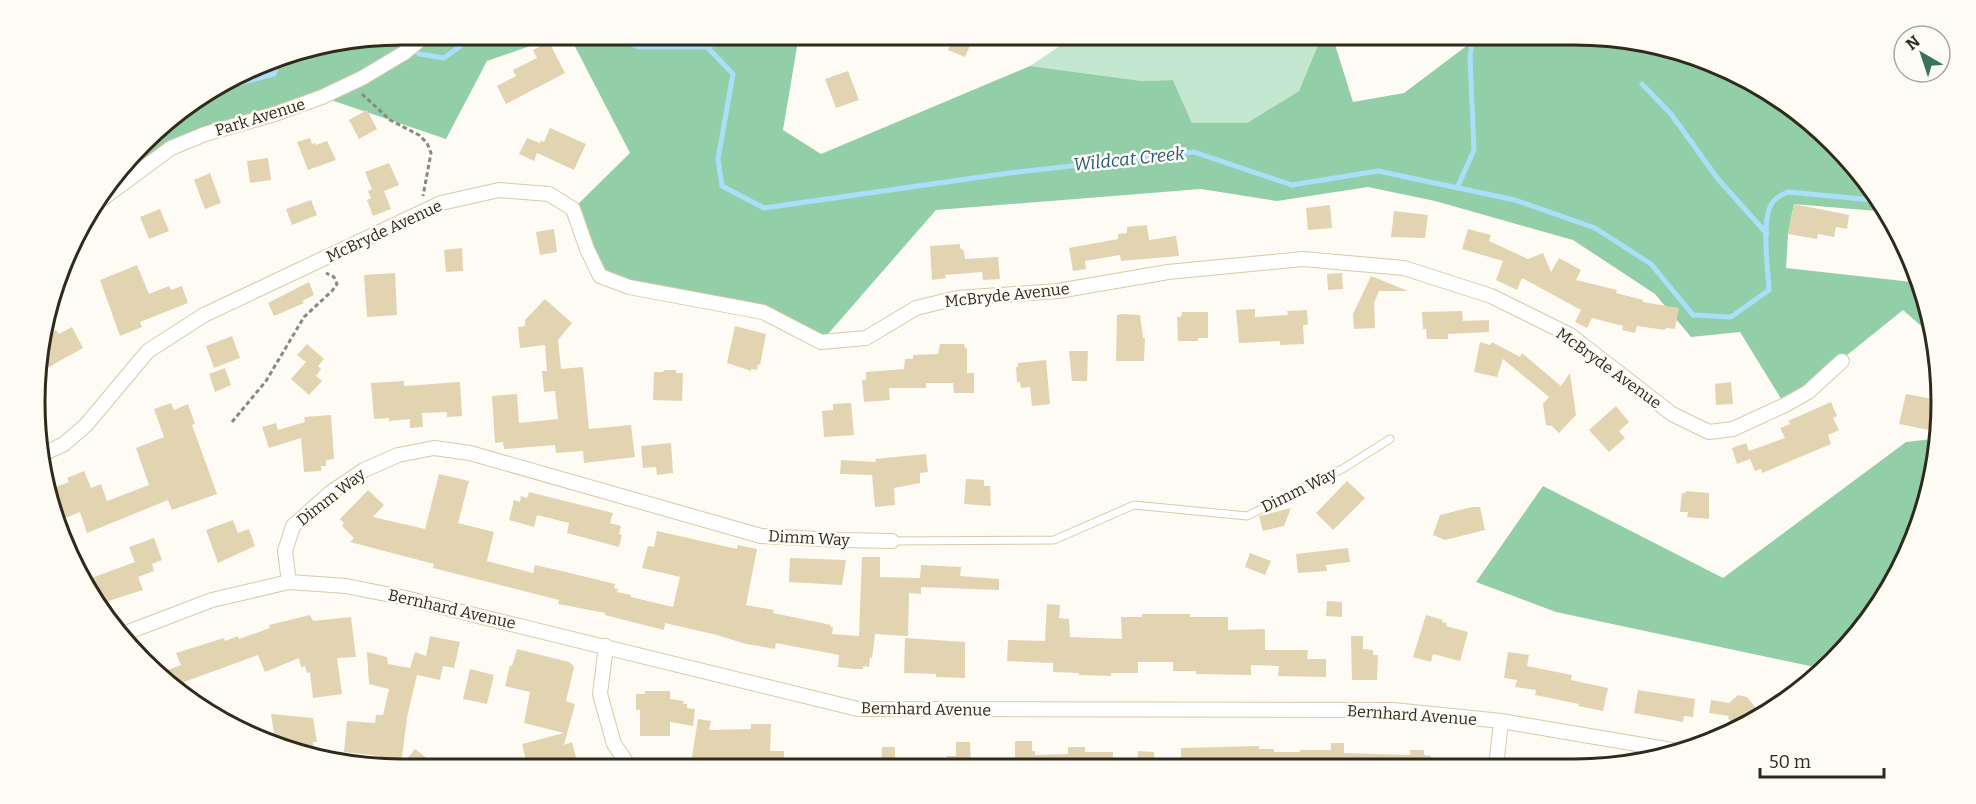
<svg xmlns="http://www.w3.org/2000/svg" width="1976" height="804" font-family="Bitter,serif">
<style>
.green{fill:#c3e7cf}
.forest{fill:#92cfa9}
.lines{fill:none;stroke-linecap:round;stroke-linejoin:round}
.stream{stroke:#a9dff9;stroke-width:5}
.building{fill:#e2d4b1}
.lane-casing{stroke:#d8caa7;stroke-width:9}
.street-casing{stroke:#d8caa7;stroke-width:16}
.path{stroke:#8d887e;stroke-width:3;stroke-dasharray:4.5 3;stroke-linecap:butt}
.lane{stroke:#fff;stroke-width:7}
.street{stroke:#fff;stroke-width:14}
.labels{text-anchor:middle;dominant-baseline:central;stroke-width:5;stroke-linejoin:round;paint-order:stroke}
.street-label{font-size:16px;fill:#302a1d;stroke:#fefbf4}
.water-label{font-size:18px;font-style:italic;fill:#265c73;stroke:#fefbf4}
.rim{fill:none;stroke:#302a1d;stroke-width:3}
</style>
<rect width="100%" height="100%" fill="#fefbf4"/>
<!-- green -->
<path class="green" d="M1076,35H1322L1299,91L1247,123H1192L1173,80L1142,81L1030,66Z"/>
<!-- forest -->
<path class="forest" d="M402,35H415L421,42L431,35H562L487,61L446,139L322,97L209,138L173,155L83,221L160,125L284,54Z
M569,35H799L783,130L821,154L1030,66L1142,81L1173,80L1192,123H1247L1299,91L1322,35H1332L1353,102L1404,93L1481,35H1574L1692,54L1816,125L1885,215L1876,211L1794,204L1788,234L1786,268L1912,282L1914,278L1928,332L1903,310L1785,405L1740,332L1691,337L1655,294L1573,240L1435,201L1368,187L1277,201L1201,189L936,210L821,342L763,312L600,276L573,209L630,153Z
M1933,439L1922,520L1879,606L1824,669L1556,612L1476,582L1543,486L1723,578L1906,442Z"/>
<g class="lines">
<!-- stream -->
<path class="stream" d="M601,34L639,47H707L733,74L718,159L722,186L764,208L1009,173L1194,152L1292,185L1378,171L1515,200L1595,228L1651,264L1693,315L1731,317L1769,290C1768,270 1762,224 1770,207C1773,199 1780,195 1788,192L1873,200
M393,36L419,54L444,58L477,34
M707,47L736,34
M1642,84L1671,114L1718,179L1767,234
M228,86L274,74L281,55
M1457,188L1474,150L1470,57L1473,34"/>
</g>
<!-- building -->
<path class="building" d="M955,34H971L969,40L972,41L965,57L948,50Z
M549,42L565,73L506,104L497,86L516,76L513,70L537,58L533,50Z
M848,71L859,100L836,108L825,79Z
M367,110L377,129L359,139L349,120Z
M550,128L586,144L574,170L537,153L534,161L519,154L527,138L540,143L541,140L544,142Z
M310,138L312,144L316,143V145L327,141L336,160L308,170L297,142Z
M268,158L271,180L250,183L247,161Z
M389,163L399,185L384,191L391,209L373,216L367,200L371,198L368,191L372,189L365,172Z
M210,173L221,203L205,209L194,180Z
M311,200L317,215L292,225L286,209Z
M1794,204L1849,215L1847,229L1836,227L1834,237L1818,234L1817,239L1788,234Z
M1330,205L1332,228L1308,230L1306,208Z
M160,209L169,231L149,239L140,217Z
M1394,211L1428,215L1425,238L1391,237Z
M1147,225L1149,240L1176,236L1179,256L1121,261L1120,255L1085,261L1086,269L1073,271L1069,248L1118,239V234L1127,233V227Z
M554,229L557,252L540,255L536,232Z
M1468,229L1491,235L1489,241L1528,259L1543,253L1551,272L1559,258L1581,270L1576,280L1617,290L1616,293L1643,300V302L1679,308L1675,329L1666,328L1665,330L1637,326L1635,333L1622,330L1623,326L1592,318L1587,328L1575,322L1581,310L1522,278L1517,290L1496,280L1503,261L1462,249Z
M960,244V248L964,251L965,259L998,257L1000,279L983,280L982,272L945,275L946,278L932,280L930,246Z
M462,248L463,271L446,272L444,250Z
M137,265L149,294L169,286L171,290L182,286L188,303L140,322L142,327L120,336L100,280Z
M395,273L397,315L367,317L364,275Z
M1342,273L1343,289L1328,290L1327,274Z
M1371,276L1408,291H1379L1374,303L1375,328L1354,329L1353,314Z
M309,282L314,295L302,301L304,303L274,316L268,303Z
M545,299L572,323L558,340L561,369L583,367L589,429L631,425L635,457L584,463L583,451L556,453L555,445L504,449L503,442L495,443L492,396L517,394L519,423L558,419L555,391L544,392L542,371H547L545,345L520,348L518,327L525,326V320Z
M1255,309V317L1288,315L1287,311L1307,310L1308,325H1303L1304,344L1280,345V341L1239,343L1236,310Z
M1462,311L1463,321L1489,320V332L1448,334V339H1427L1426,329H1423L1422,312Z
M1182,312H1208V338H1198V341H1178L1177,317H1181Z
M1122,314L1140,315L1143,338H1145L1144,361H1116L1117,315Z
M735,326L766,334L760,365L758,364L757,370L751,369V371L727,363Z
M72,327L83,348L47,368L46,365L38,369V354L43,337L56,330L59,334Z
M232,336L240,358L214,368L206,346Z
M1480,342L1490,345L1492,342L1520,357L1522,353L1561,386L1570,373L1576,415L1559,433L1552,426L1546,425L1543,404L1549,397L1503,359L1497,377L1474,372Z
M307,344L324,359L318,366L321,369L316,376L322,381L309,395L291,379L306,362L297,355Z
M940,344H964L965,348H967V373H974V393H954L953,383H926V388H889L890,400L864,402L862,380H866V372L904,369L905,359H913V355L938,354Z
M1069,351H1088L1087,381H1072Z
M1046,360L1050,404L1032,406L1030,387L1021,388L1020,382H1017L1016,367H1018V363Z
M225,368L231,385L215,392L209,374Z
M664,370H676V373H683L682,401L653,400L654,372H663Z
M404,381V386L460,382L462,416L447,417V412L422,413L423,427L410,428V419L389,421V418L374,419L371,383Z
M1731,382L1733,404L1716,405L1715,384Z
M1906,394L1938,400L1934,431L1899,424Z
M1831,402L1837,416L1833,418L1839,430L1828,435L1831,444L1762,473L1761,469L1755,471L1750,459L1737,464L1732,448L1746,443L1749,451L1785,438L1780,428L1790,424L1788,421Z
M171,403L174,410L188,404L195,424L192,425L217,494L172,510L168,500L87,533L80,512L60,520L48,490L69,482L67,478L84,471L91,488L101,484L107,501L149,485L136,448L164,437L154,409Z
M851,403L854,435L824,437L822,411L833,410V404Z
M1616,406L1629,422L1619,431L1625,438L1609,452L1589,430Z
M331,415L334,459L326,460V466H321V471L304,472L301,438L269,448L262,427L276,423L278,430L305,422L304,417Z
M671,443L673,473L657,475L656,467L643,468L641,446Z
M926,454L928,472L920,473V483L894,488L895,505L875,507L872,475L840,474L841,460L876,462L875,459Z
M439,474L469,481L458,523L494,532L487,561L533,573L535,565L566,572L615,584L614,588L618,589L617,592L631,595V597L673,607L680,577L642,568L648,546L654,547L657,531L737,549L738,545L757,549L746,605L774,610L773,613L831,625L830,627H833L832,634L859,636L862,557H880V577L920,578L921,565L961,567L960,576L999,579V590L921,587V594L909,593L908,636L875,634L872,658L870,657L869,667L863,666V669H855L838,667L839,655L776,643L775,649L746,644L717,635L665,623L664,630L632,622L605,615V613L558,604L559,600L433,568L434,564L350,542L354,538L342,526L344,523L340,519L368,490L384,505L373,517L425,529Z
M966,479L984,480V486H990L991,506L964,504Z
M1347,481L1365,498L1333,530L1316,513Z
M1686,491L1709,493V519L1687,517L1688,512H1680L1682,493H1685Z
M529,492L613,513L610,523L621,526L619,534L622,535L619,547L567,533L569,523L537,515L534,527L509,520L514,500L520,502L521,496L527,498Z
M1472,507H1480L1485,530L1445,540L1433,535L1440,515Z
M1291,508L1284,526L1263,531L1259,516Z
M233,520L238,533L249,529L255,546L218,563L206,530Z
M154,538L162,560L152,564L154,571L138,577L143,590L96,605L86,580L135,562L129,547Z
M1348,548L1350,562L1326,565L1327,571L1298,573L1296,554Z
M1250,553L1271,561L1265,575L1245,567Z
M790,558L846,560L842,585L789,582Z
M1327,601L1342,602V617L1326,616Z
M1047,604L1060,605L1059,618L1069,619L1070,637L1122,639L1121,617H1142V614H1190V617H1228V630L1265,629V650H1308L1307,659H1326V677L1278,676L1279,666L1251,665V675L1196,674V671H1173V662H1138V673H1111V676L1079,675V673L1053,672V663L1007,661L1008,640L1045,641Z
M310,615L313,621L351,617L356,657L337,658L342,694L313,698L310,672L307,673L305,666L301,667L299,658L265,672L258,655L184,682L190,700L178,693L159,673L181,665L176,653L224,638L225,641L238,636L239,639L270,628L269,625Z
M1426,615L1443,620L1442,622L1447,623L1446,626L1468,632L1460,661L1433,654L1431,662L1413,657Z
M430,636L460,642L454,668L443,666L440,680L417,675L407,717L401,766L415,749L441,769L402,770L378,766L380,756L344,752L347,721L375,723L376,715H383L389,689L369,684L367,652L387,657L388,664L410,668L415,652L426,656Z
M1351,636H1363V649L1373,650V655H1378L1377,680H1352Z
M905,638L965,642V678L936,677V674L904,673Z
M517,649L569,662L573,665L574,668L566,701L575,704L564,745L572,742L577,761L575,762V764L553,769H528L522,744L564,733L524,723L530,692L505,686L510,665L512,666Z
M1508,652L1529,655L1527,666L1572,675L1571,680L1608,688L1603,711L1578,706L1579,704L1535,695L1536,690L1515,687L1517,680L1504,678Z
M470,669L494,675L487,704L463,699Z
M1638,690L1695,699L1693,717L1684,716L1683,722L1634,713Z
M645,691H670V699L684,701L683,704H687V708L695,709L693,726L670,722V736H640V710H636V694H645Z
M1738,695L1747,697L1756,708L1755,717L1735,729L1728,718L1729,716L1709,713L1711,700L1729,703Z
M271,714L313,718L317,742H313L315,755L284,750L276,746Z
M698,719L711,721L709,730L751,729V724H771L770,751H784V768L729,765V769H690Z
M1015,741H1032V751H1035V755L1068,754V747H1085V752H1113V768H1015Z
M956,742H970L971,768H947V756H956Z
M1331,743H1344V753L1410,755V750H1424V755L1431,756V767H1181V748L1259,746V749H1274V752H1300V750H1331Z
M882,747H895V768H881Z
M1138,751L1154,752L1155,768H1137Z"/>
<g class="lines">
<defs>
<path id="lane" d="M892,541L1054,540L1134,505L1247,516L1344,468L1390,439"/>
<path id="street" d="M95,204L171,148L205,134L275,114L322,97L362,78L404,53L427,34
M41,455L64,444L86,425L148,351L204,315L441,203L499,190L549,194L573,209L587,249L600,276L629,287L763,312L821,342L866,338L916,308L957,298L1058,291L1168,272L1303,259L1404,268L1491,296L1570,335L1672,414L1709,432L1733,429L1785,405L1808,392L1842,361
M289,582L285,551L293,526L330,493L364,470L398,455L434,448L470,453L761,536L840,540L892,541
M123,634L212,600L289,582L346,586L401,597L858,709L1393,710L1501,721L1678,751
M606,646L600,694L614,744L631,769
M1496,767L1501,721"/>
</defs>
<!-- lane casing -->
<use href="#lane" class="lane-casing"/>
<!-- street casing -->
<use href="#street" class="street-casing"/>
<!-- path -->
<path class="path" d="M362,94L390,120L419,135L427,143L431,153L423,196
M232,422L266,381L304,317L332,291L337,284L334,277L326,273"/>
<!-- lane -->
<use href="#lane" class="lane"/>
<!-- street -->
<use href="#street" class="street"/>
</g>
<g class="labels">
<!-- street labels -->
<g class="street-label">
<text transform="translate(260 117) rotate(-17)">Park Avenue</text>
<text transform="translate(384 231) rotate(-25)">McBryde Avenue</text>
<text transform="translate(1007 295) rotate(-6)">McBryde Avenue</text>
<text transform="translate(1609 368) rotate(36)">McBryde Avenue</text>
<text transform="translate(1299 490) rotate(-26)">Dimm Way</text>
<text transform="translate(331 497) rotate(-38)">Dimm Way</text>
<text transform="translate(809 538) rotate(3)">Dimm Way</text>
<text transform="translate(452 609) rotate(13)">Bernhard Avenue</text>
<text transform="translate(926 709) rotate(1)">Bernhard Avenue</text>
<text transform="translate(1412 715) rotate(4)">Bernhard Avenue</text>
</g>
<!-- water labels -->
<g class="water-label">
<text transform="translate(1129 159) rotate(-6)">Wildcat Creek</text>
</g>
</g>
<!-- crop -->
<path d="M0 0H1976V804H0ZM402 45H1574A357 357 0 0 1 1931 402V402A357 357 0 0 1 1574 759H402A357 357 0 0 1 45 402V402A357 357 0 0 1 402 45Z" fill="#fefbf4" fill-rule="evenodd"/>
<path class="rim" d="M402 45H1574A357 357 0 0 1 1931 402V402A357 357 0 0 1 1574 759H402A357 357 0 0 1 45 402V402A357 357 0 0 1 402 45Z"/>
<!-- north arrow -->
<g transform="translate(1922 54) rotate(321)"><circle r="28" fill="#fefbf4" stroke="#aca79e" stroke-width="1.5"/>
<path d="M0-4.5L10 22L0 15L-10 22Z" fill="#38735c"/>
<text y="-9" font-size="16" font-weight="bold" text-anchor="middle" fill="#302a1d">N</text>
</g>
<!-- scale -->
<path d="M1760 768v9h124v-9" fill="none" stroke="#302a1d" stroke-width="3"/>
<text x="1769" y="768" font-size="18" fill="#302a1d" stroke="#fefbf4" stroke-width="4.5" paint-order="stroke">50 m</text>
</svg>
